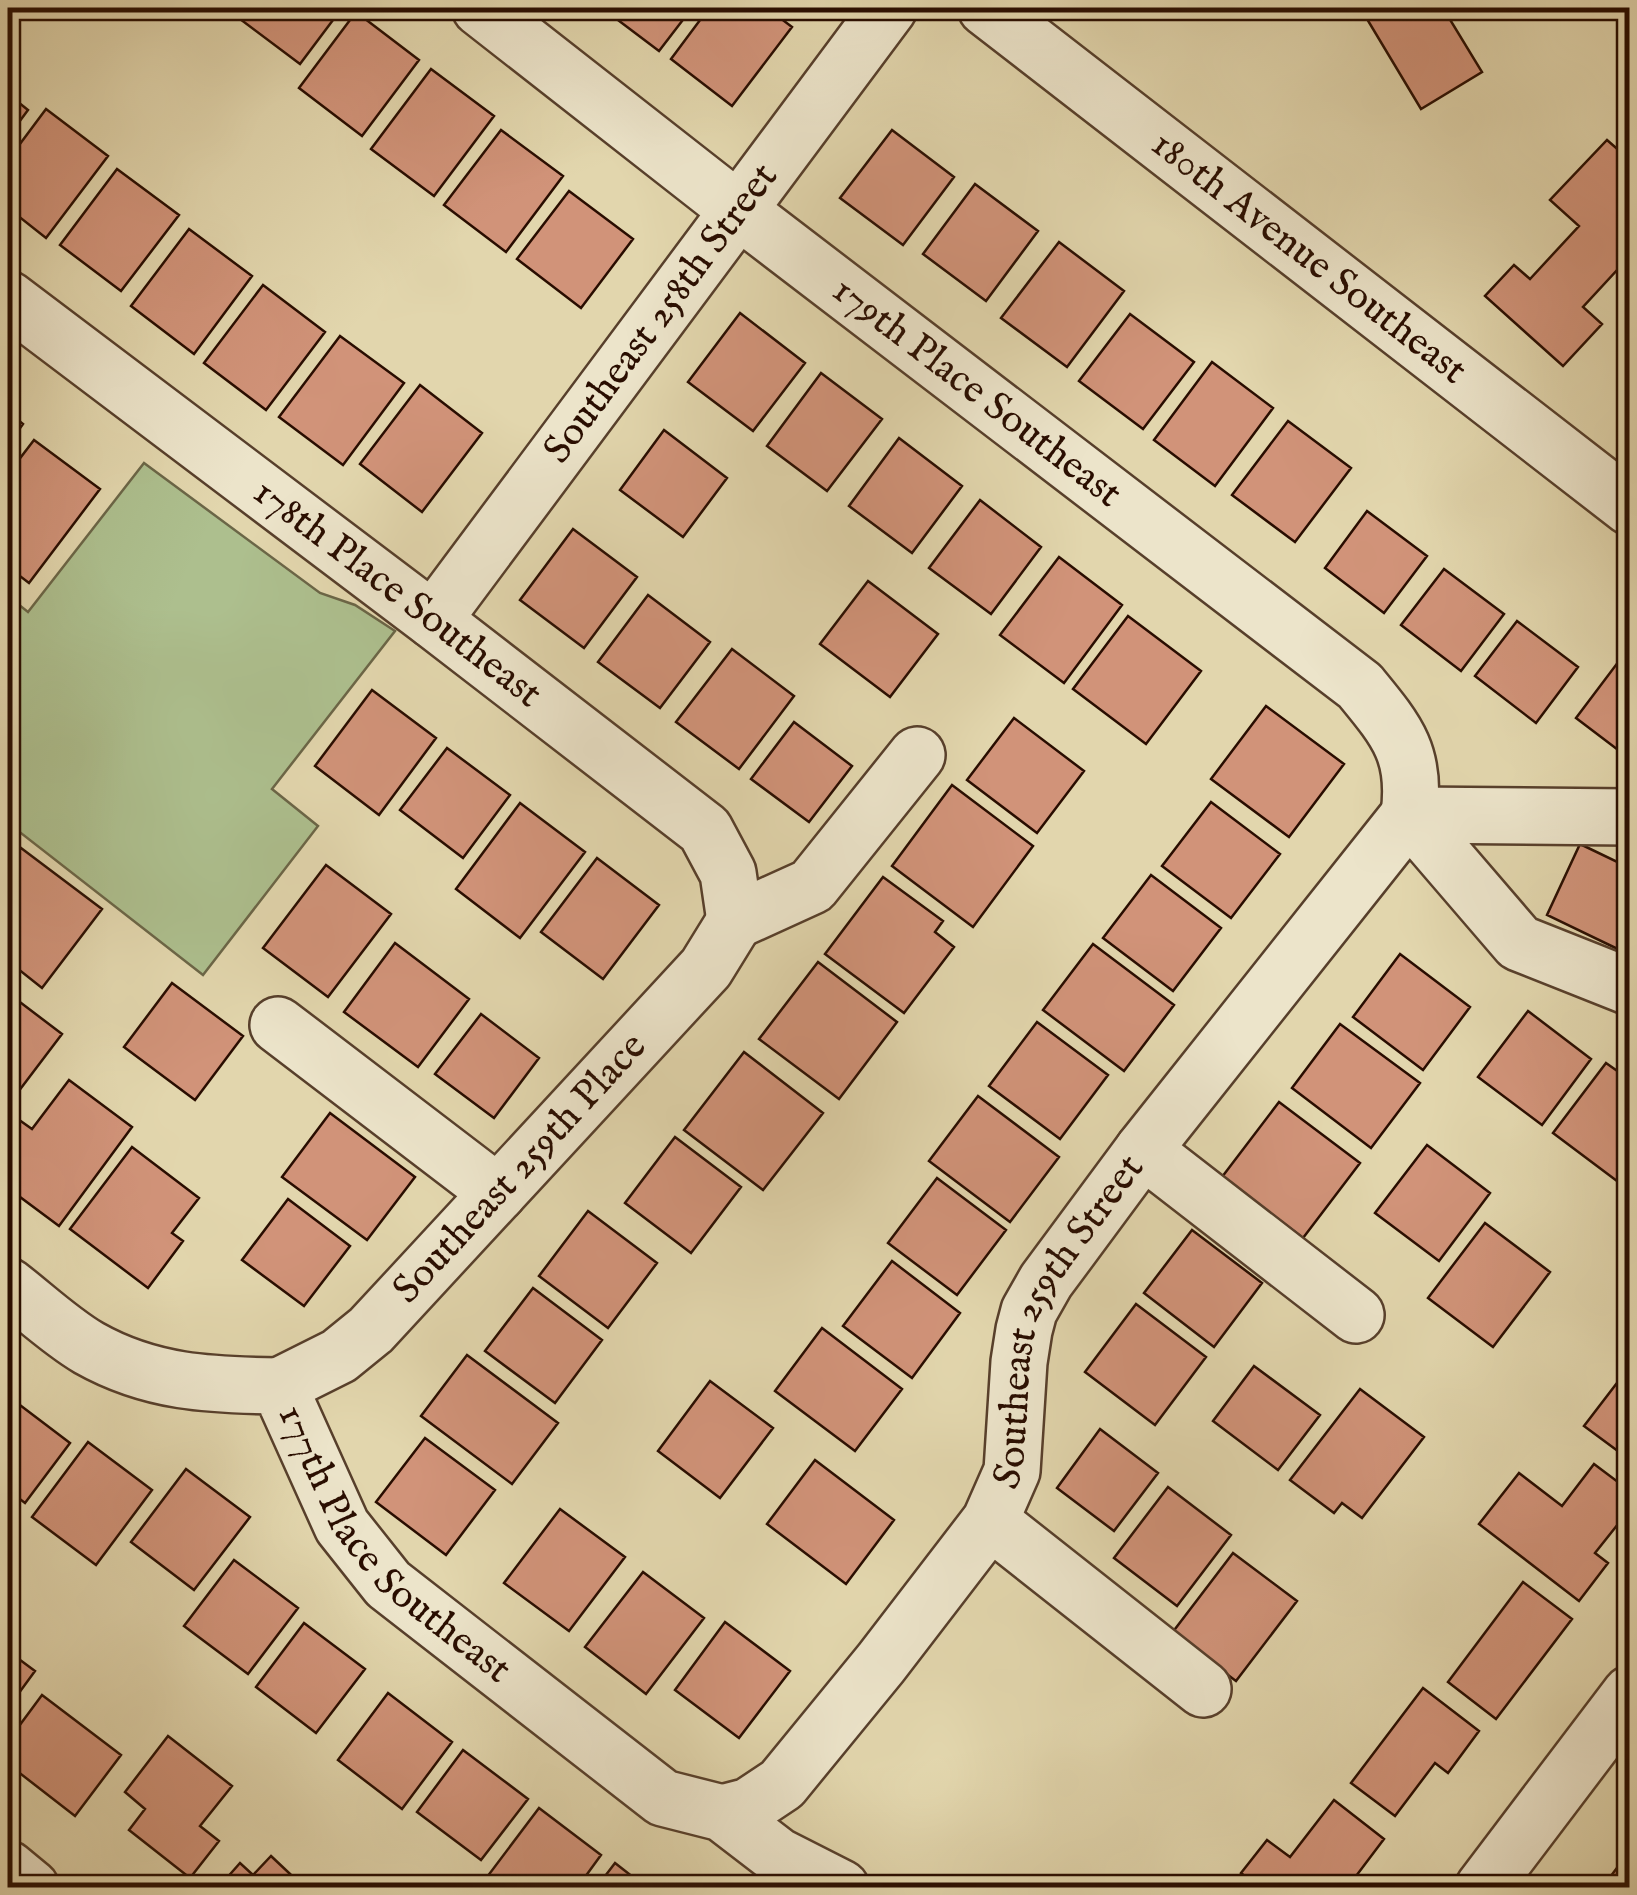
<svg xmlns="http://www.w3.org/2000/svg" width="1637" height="1895" font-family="'IM FELL English',serif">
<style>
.green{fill:#adbf8e;stroke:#6b6647;stroke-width:2.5}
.building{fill:#d19379;stroke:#290d00;stroke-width:2.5}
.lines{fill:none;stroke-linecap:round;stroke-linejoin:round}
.minor-casing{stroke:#573f2b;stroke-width:60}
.minor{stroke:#ece4ca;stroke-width:55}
.labels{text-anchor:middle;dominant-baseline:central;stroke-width:8;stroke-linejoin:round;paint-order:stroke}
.street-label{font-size:40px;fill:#290d00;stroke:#ece4ca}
</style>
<rect width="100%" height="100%" fill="#e2d6ad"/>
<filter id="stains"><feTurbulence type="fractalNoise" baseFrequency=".002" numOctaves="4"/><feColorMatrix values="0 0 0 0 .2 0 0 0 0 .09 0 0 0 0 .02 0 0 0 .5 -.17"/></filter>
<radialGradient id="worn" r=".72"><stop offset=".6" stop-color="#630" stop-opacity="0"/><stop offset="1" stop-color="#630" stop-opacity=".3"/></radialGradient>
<!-- green -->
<path class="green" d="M144,463L320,593L355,605L395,631L272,789L318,826L203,975L8,823V596L28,612Z"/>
<!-- building -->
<path class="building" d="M242,8H342L300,64L236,16Z
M602,8H692L659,51Z
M709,8H767L792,27L732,106L671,59Z
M1363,8H1443L1482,72L1421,109L1361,9Z
M356,12L419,60L362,136L299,88Z
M431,69L494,116L434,196L371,149Z
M8,94L28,110L8,137Z
M46,109L108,156L46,238L8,208V160Z
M501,130L563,176L506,252L444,205Z
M892,130L954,177L903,245L840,198Z
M1607,140L1630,160V256L1583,307L1602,324L1563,366L1485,296L1514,265L1530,279L1579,226L1550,200Z
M117,169L179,215L121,291L60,245Z
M975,184L1038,231L986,301L923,254Z
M569,191L633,239L581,308L517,259Z
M189,229L252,276L194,354L131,306Z
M1059,242L1124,291L1067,367L1001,318Z
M263,285L325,332L266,410L204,363Z
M740,313L805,363L753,431L688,382Z
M1130,314L1194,362L1143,429L1079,381Z
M340,336L404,383L343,465L279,417Z
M1212,362L1273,408L1215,486L1154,440Z
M821,373L882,419L827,491L767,446Z
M420,385L482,433L422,512L360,464Z
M8,412L23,424L8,445Z
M1288,421L1351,468L1295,542L1232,495Z
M664,430L727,478L683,537L620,490Z
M899,438L962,486L912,553L849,506Z
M34,440L100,489L29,583L8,567V474Z
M980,500L1041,547L991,614L929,568Z
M1367,511L1427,556L1384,613L1325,568Z
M573,529L637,577L584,648L520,600Z
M1059,557L1122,605L1064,683L1000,635Z
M1444,569L1504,614L1461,671L1401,625Z
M868,581L938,634L890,697L820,644Z
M648,595L710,642L660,708L598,662Z
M1128,616L1201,671L1146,744L1073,689Z
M1517,621L1578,667L1536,723L1475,676Z
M732,649L794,696L739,769L676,722Z
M1628,649L1630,650V759L1576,718Z
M372,690L436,738L379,815L315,766Z
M1266,706L1344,764L1289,837L1211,779Z
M1014,718L1084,771L1037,833L967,780Z
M794,722L852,766L809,822L751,779Z
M447,748L510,795L463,858L400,810Z
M952,785L1033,846L973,927L892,866Z
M1211,802L1280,854L1231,918L1162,866Z
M520,803L585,852L520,938L456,889Z
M1580,844L1630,868V946L1626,953L1547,915Z
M21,848L102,909L42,988L8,961V866Z
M597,858L659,905L603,979L541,932Z
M326,865L391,914L328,997L263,948Z
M1151,875L1221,928L1173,991L1103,938Z
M883,877L943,921L935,932L954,947L904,1013L825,954Z
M395,943L469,999L418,1067L344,1012Z
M1093,944L1174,1005L1124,1071L1043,1010Z
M1400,954L1470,1007L1423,1070L1353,1017Z
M818,962L897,1022L839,1099L759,1039Z
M172,983L243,1036L195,1100L124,1047Z
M8,993L62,1034L12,1100L8,1097Z
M1528,1011L1591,1059L1542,1125L1478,1077Z
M481,1014L539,1058L494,1118L435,1074Z
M1037,1022L1108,1075L1060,1139L989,1086Z
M1340,1024L1420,1083L1371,1148L1292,1088Z
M744,1052L823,1113L763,1190L684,1130Z
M1606,1063L1630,1080V1164L1617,1181L1553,1133Z
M69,1080L132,1127L59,1226L8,1188V1127L15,1117L32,1129Z
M978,1096L1059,1157L1010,1222L929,1161Z
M1279,1102L1360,1163L1303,1238L1222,1177Z
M330,1113L415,1177L367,1240L282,1177Z
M675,1137L741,1187L691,1253L625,1203Z
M1427,1145L1490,1193L1439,1261L1375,1213Z
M132,1147L199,1198L172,1233L183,1241L148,1288L70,1229Z
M937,1178L1006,1230L957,1295L888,1243Z
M288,1199L350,1246L304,1306L242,1260Z
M588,1211L657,1263L608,1328L539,1276Z
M1485,1223L1550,1272L1493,1347L1428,1298Z
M1192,1230L1262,1283L1214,1347L1144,1293Z
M892,1261L960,1313L912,1378L843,1326Z
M533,1288L602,1340L555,1403L485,1351Z
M1136,1304L1206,1357L1155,1425L1085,1372Z
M822,1328L902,1389L855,1451L775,1391Z
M467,1355L558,1423L512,1484L421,1416Z
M1254,1366L1320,1415L1278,1470L1213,1421Z
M1630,1366V1460L1584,1426Z
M710,1381L773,1428L720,1498L658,1451Z
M1360,1389L1424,1437L1362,1518L1342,1503L1334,1513L1290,1480Z
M8,1396L70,1443L25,1503L8,1490Z
M1100,1429L1158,1473L1114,1531L1057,1488Z
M425,1438L495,1490L446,1555L376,1502Z
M88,1442L152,1490L96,1565L32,1517Z
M815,1460L894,1520L846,1584L767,1524Z
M1594,1464L1630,1491V1509L1595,1553L1608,1563L1579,1601L1479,1524L1519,1473L1562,1506Z
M186,1469L250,1517L194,1590L131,1542Z
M1168,1487L1231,1535L1177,1606L1114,1558Z
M560,1509L625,1557L569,1631L504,1583Z
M1233,1553L1297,1601L1236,1681L1172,1633Z
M234,1560L298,1608L248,1674L184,1626Z
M643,1572L704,1618L646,1694L585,1647Z
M1523,1582L1572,1619L1496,1719L1448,1682Z
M725,1622L790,1671L739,1738L675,1690Z
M304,1623L365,1669L316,1733L256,1687Z
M8,1651L35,1671L8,1708Z
M1423,1688L1479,1731L1448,1773L1435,1763L1395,1816L1351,1783Z
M388,1693L452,1742L402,1809L338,1760Z
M42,1695L121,1755L75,1816L8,1764V1741Z
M168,1736L232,1786L200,1826L219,1841L190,1878L129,1830L145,1809L125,1792Z
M463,1750L528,1799L481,1860L417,1812Z
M1334,1800L1384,1839L1347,1888H1260L1241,1873L1267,1840L1290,1857Z
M539,1808L601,1855L577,1888H492L484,1881Z
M1628,1853L1630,1888H1602Z
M271,1856L305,1888H218L240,1863L253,1875Z
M615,1863L647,1888H596Z"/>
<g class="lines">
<defs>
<g id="minor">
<path id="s1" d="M480,8L738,210L1360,686C1397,731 1417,754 1409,815"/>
<path id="s2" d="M986,8L1630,507"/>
<path id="s3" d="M8,299L433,620L705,830L728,873L735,921"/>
<path id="s4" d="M433,620L889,8"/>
<path d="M1409,815L1519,943L1630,987"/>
<path d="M1409,815L1630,817"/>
<path d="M735,921L812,886L917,755"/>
<path d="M278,1025L498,1193"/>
<path d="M1143,1150L1356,1315"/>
<path id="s5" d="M8,1286C34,1306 60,1331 89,1348C151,1383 210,1385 279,1386L342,1526L388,1584L663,1798L722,1813L778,1856L841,1888"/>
<path id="s6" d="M279,1386L339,1356L371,1330L706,968L735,921"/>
<path d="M990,1521L1203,1689"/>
<path id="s7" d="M722,1813L749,1806L782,1784L881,1663L990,1521L1012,1471L1019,1362L1024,1330L1029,1311L1046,1281L1143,1150L1409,815"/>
<path d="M8,1869L31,1888"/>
<path d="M1483,1888L1630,1694"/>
</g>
</defs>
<!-- minor casing -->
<use href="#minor" class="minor-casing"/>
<!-- minor -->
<use href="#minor" class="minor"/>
</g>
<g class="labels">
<!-- street labels -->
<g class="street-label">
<text stroke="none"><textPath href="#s2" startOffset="408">180th Avenue Southeast</textPath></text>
<text stroke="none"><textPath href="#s4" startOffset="382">Southeast 258th Street</textPath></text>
<text stroke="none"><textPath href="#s1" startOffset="628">179th Place Southeast</textPath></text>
<text stroke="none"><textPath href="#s3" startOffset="488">178th Place Southeast</textPath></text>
<text stroke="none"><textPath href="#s6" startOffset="328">Southeast 259th Place</textPath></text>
<text stroke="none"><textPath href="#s7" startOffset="622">Southeast 259th Street</textPath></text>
<text stroke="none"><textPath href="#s5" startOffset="498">177th Place Southeast</textPath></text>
</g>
</g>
<!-- margin -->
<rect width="1637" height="1895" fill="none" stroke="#e2d6ad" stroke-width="40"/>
<rect x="10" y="10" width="1617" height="1875" fill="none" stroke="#290d00" stroke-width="5"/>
<rect x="20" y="20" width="1597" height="1855" fill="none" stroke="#290d00" stroke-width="2.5"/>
<rect width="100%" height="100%" filter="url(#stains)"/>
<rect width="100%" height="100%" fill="url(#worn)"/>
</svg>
